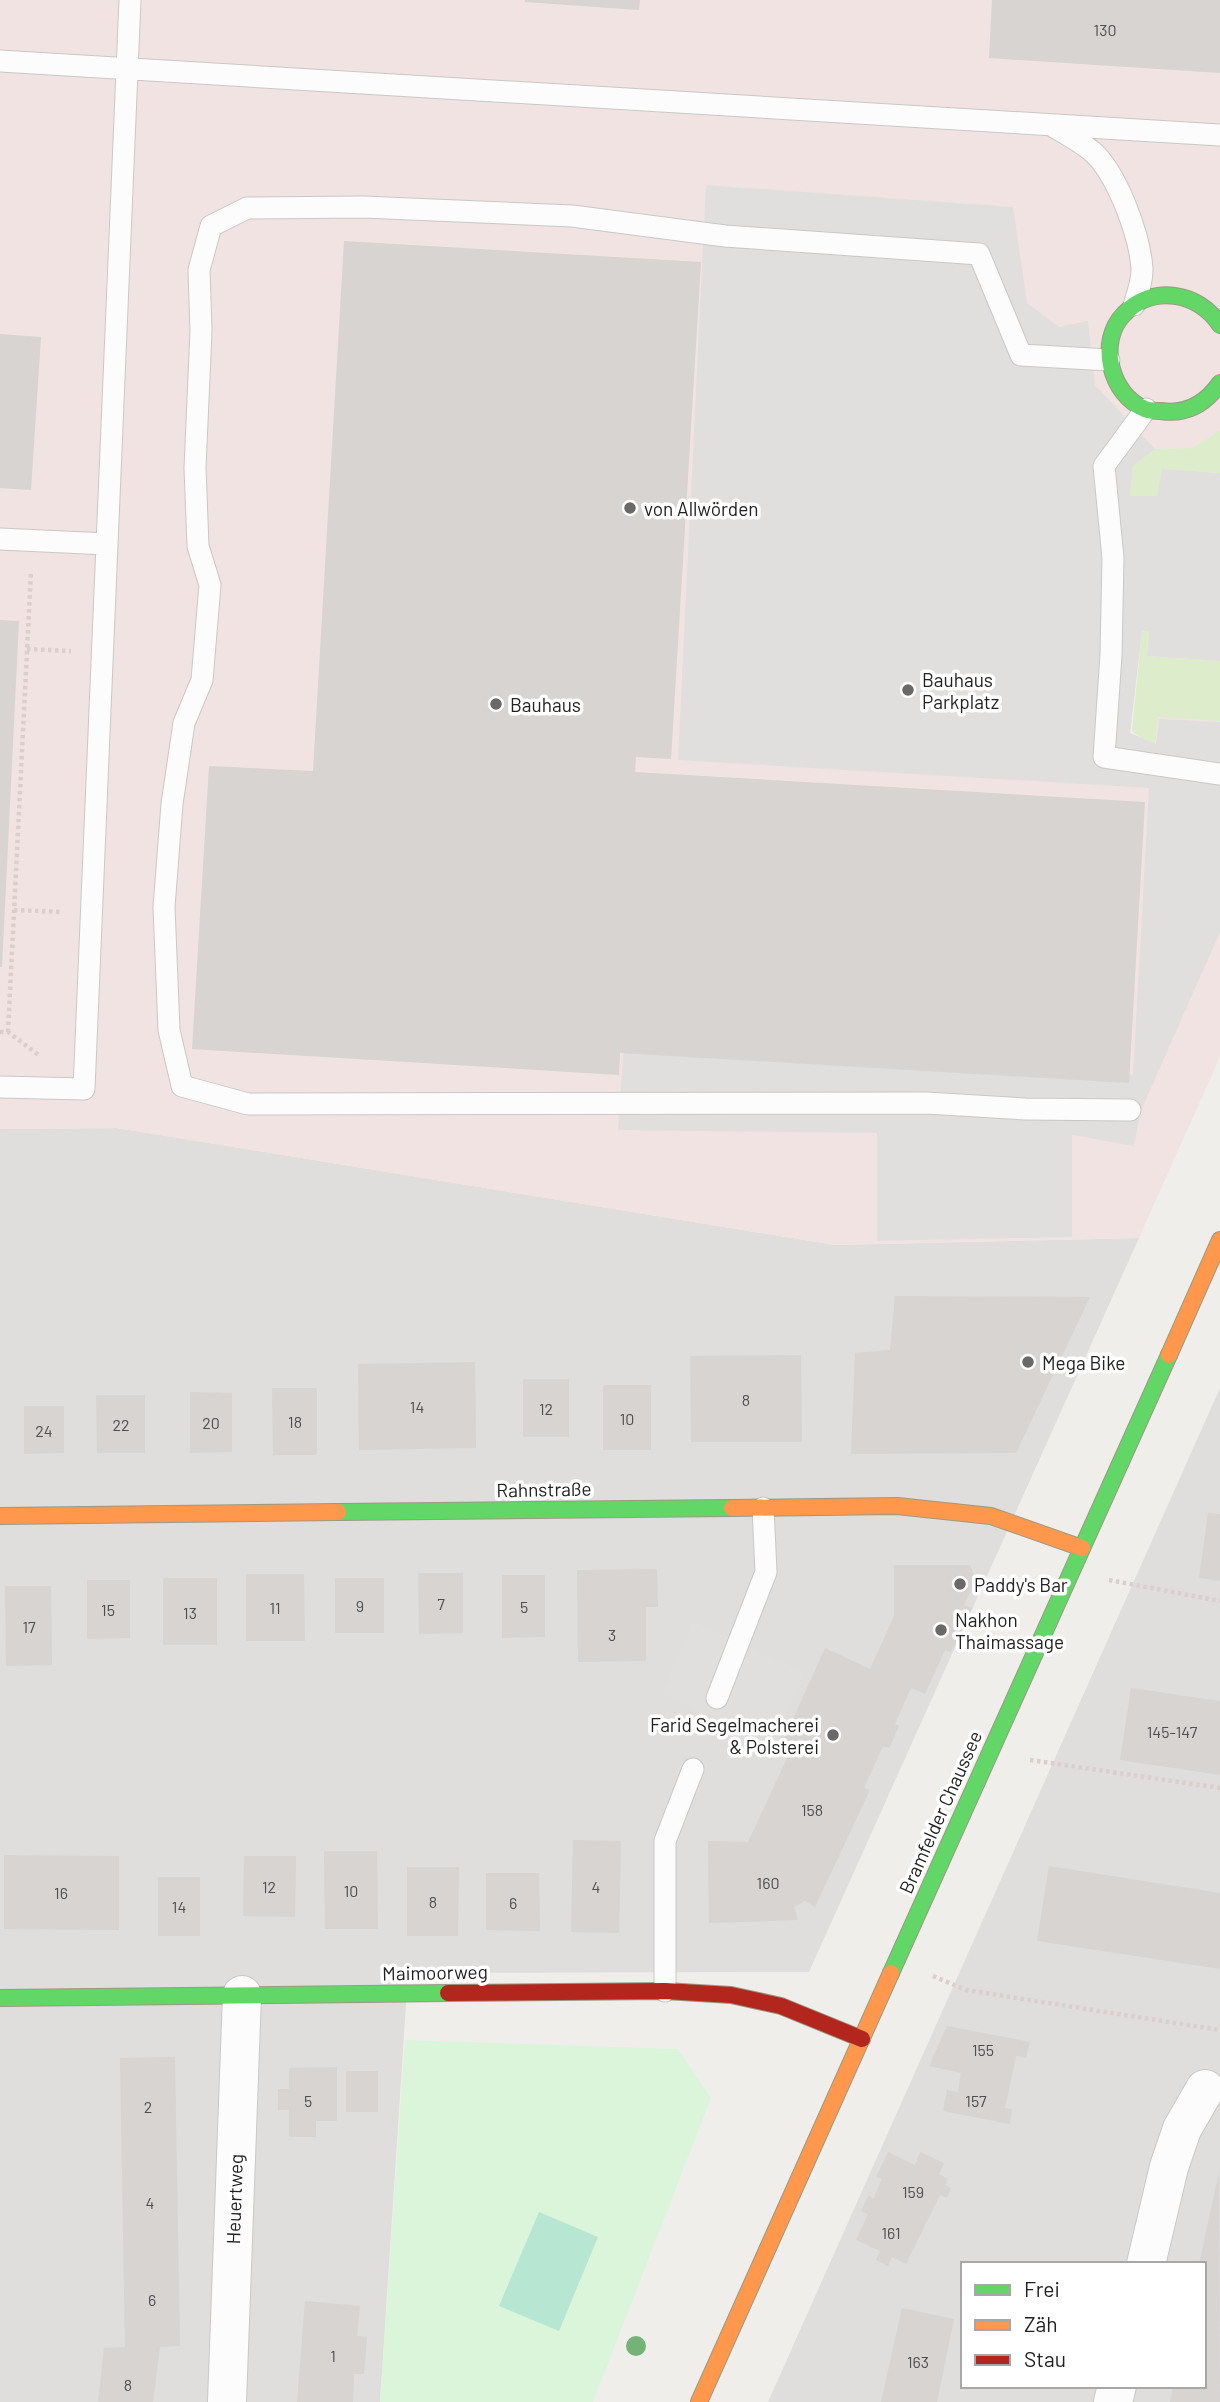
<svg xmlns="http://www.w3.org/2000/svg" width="1220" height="2402" font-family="Barlow,sans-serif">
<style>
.residential{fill:#dfdedc;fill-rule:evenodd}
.commercial{fill:#f1e3e1}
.grass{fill:#ddeccb}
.park{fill:#daf5da}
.pitch{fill:#b7e6d2}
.parking{fill:#e0dfde}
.building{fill:#d7d4d2}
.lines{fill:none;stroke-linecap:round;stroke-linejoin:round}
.lane-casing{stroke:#c9c8c7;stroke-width:23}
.street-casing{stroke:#c9c8c7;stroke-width:40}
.fast-casing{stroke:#999a82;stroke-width:18}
.slow-casing{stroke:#999a82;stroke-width:18}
.jam-casing{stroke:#999a82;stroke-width:18}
.path{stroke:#dccecd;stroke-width:4.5;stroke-dasharray:3.5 3.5;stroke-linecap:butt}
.lane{stroke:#fdfcfc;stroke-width:21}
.street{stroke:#fdfcfc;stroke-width:38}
.fast{stroke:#63d668;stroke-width:16}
.slow{stroke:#ff974d;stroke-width:16}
.jam{stroke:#b3261e;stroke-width:16}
.tree{fill:#73b476}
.poi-dot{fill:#6a6968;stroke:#fff;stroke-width:2.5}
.labels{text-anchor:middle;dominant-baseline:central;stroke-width:7;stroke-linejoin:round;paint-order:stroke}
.number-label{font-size:16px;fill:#4f4e4e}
.poi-label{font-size:19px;fill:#222;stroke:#fff;text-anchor:start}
.street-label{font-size:19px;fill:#222;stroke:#fff}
</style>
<rect width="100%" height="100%" fill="#f0eeeb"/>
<!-- residential -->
<path class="residential" d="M117,1128L835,1245L1139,1238L809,1972L408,1973L380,2402H0V1129Z
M1220,1388V2402H768ZM963,2264H1204V2386H963Z"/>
<!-- commercial -->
<path class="commercial" d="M0,0H1220V430L1193,448L1155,449L1133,466L1220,473V661L1142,631L1130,733L1156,744L1158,716L1220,721V1057L1139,1238L835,1245L117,1128L0,1129Z"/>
<!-- grass -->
<path class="grass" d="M1220,430V473L1162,469L1157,496H1130L1133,466L1155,449L1193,448Z
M1142,631H1149L1147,656L1220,661V721L1158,717L1155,748L1132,731Z"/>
<!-- park -->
<path class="park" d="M405,2040L678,2049L711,2098L593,2402H380Z"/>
<!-- pitch -->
<path class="pitch" d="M539,2212L598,2237L559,2331L499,2306Z"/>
<!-- parking -->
<path class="parking" d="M706,185L1013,207L1027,303L1059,327L1088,321L1095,385L1155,449L1133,466L1130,496H1157L1162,469L1220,473V661L1147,656L1149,631H1142L1130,733L1156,744L1159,719L1220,722V932L1140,1113L1134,1146L1072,1135V1237L877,1241V1133L618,1130L624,1044L1133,1075L1149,788L678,760Z
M693,1622L804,1672L773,1741L662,1694Z"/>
<!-- building -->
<path class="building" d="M525,0H640L639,10L525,2Z
M992,0H1220V73L989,58Z
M344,241L701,262L671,759L636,757L635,772L1145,802L1129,1083L620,1053L619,1075L192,1049L209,766L313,771Z
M0,334L41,337L31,490L0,488Z
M0,620L19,621L2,967H0Z
M895,1296L1090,1297L1016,1453L851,1454L855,1353L890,1350Z
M801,1355L802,1442H691L690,1356Z
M475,1362L476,1448L359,1450L358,1364Z
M523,1379H569V1437H523Z
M603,1385H651V1450H603Z
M272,1388H317V1455H273Z
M190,1392L232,1393V1452L190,1453Z
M96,1395H145V1453H97Z
M24,1406H64V1453L24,1454Z
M1208,1513L1220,1514V1581L1199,1578Z
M894,1565H970L976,1580L964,1605L972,1608L951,1652L945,1650L925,1694L911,1688L895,1724L899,1726L889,1748L883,1746L864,1788L870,1790L815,1907L805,1901L794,1907L798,1920L709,1923L708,1841L748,1842L789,1754L779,1750L825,1648L870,1669L894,1616Z
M657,1569L658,1607H646V1661L578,1662L577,1570Z
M418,1573H463V1633L419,1634Z
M246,1574H304L305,1641H246Z
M502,1575H545V1637L502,1638Z
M163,1578H217V1645H163Z
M335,1578H384V1633H335Z
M87,1580H130V1638L87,1639Z
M5,1586H51L52,1665L6,1666Z
M1131,1688L1220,1701V1775L1120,1760Z
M573,1840L621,1841L619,1933L571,1932Z
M324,1851H377L378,1929H325Z
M4,1855L119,1856V1930L4,1929Z
M244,1856H296L295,1917L243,1916Z
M1049,1866L1220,1893V1969L1037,1941Z
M407,1867H459L458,1936H407Z
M486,1873H539L540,1931L486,1930Z
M158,1877H200V1936H158Z
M947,2026L1030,2042L1026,2058L1016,2056L1005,2108L1012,2109L1010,2124L943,2111L947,2090L958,2092L961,2073L929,2066Z
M175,2057L180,2346L160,2347L153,2402H98L104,2348L125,2347L120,2058Z
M337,2067V2121H316V2137H289V2110H278V2089H289V2068Z
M346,2071H378V2112H346Z
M888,2152L915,2165L920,2152L944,2163L939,2174L948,2179L945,2185L951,2188L947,2198L940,2195L906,2264L892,2257L888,2266L876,2260L880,2251L856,2240L868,2214L861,2211L869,2195L873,2199L882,2179L876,2177Z
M1219,2172L1220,2402H1170L1173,2386H1204V2264H1199Z
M305,2301L360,2306L357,2336L367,2337L364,2374H354L353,2402H297Z
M902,2308L954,2319L937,2402H881Z"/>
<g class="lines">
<defs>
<path id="lane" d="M0,61L1220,135
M1054,127C1068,135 1083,143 1095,154C1118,177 1140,236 1142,269C1142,282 1138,293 1134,305
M1109,360L1021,355L979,254L725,236L572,216L363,207L247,208L211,226L199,270L201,331L195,468L198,546L210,585L202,680L184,723L172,804L164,907L169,1030L182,1086L248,1104L926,1103L1025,1109L1130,1110
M1146,409L1104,466L1113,558L1111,655L1104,757L1220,774
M0,539L107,544
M0,1087L84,1089L130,0
M717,1698L766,1572L763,1508
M665,1991V1841L693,1769"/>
<path id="street" d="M1146,2264L1169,2167L1182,2129L1205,2089
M227,2402L242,1995
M1113,2402L1117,2386"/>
<path id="fast" d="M1220,325C1199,292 1152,284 1124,314C1097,341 1110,395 1145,409C1150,411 1156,411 1161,411C1187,415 1206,403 1220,383
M338,1512L732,1508
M891,1973L1169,1355
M0,1998L448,1993"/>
<path id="slow" d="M1169,1355L1220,1240
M732,1508L897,1506L991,1516L1082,1548
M0,1516L338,1512
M699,2402L891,1973"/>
<path id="jam" d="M448,1993L665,1991L731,1995L781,2006L862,2039"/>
</defs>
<!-- lane casing -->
<use href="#lane" class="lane-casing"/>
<!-- street casing -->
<use href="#street" class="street-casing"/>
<!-- fast casing -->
<use href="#fast" class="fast-casing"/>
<!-- slow casing -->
<use href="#slow" class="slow-casing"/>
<!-- jam casing -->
<use href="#jam" class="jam-casing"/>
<!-- path -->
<path class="path" d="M27,649L71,651
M14,910L62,912
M0,1032H8L40,1056
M8,1032L31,571
M1109,1580L1220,1601
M1030,1760L1220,1788
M933,1976L966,1990L1220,2030"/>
<!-- lane -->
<use href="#lane" class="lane"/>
<!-- street -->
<use href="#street" class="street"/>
<!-- fast -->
<use href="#fast" class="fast"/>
<!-- slow -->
<use href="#slow" class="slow"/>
<!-- jam -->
<use href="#jam" class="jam"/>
</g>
<!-- trees -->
<circle class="tree" cx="636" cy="2346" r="10"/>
<!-- markers -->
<g class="poi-dot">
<circle cx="630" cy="508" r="7"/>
<circle cx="908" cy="690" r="7"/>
<circle cx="496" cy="704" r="7"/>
<circle cx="1028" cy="1362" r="7"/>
<circle cx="960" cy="1584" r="7"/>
<circle cx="941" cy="1630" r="7"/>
<circle cx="833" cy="1735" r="7"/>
</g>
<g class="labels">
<!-- number labels -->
<g class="number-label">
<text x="1105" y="29">130</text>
<text x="746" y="1399">8</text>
<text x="417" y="1406">14</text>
<text x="546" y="1408">12</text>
<text x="627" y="1418">10</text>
<text x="295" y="1421">18</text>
<text x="211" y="1422">20</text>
<text x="121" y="1424">22</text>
<text x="44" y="1430">24</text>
<text x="441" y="1603">7</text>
<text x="360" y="1605">9</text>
<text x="524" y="1606">5</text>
<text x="275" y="1607">11</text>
<text x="108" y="1609">15</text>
<text x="190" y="1612">13</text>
<text x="29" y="1626">17</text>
<text x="612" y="1634">3</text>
<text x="1172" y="1731">145-147</text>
<text x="812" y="1809">158</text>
<text x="768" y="1882">160</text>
<text x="269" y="1886">12</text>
<text x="596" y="1886">4</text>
<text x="351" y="1890">10</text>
<text x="61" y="1892">16</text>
<text x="433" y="1901">8</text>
<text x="513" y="1902">6</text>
<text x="179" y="1906">14</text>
<text x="983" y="2049">155</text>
<text x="308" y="2100">5</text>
<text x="976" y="2100">157</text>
<text x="148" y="2106">2</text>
<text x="913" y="2191">159</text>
<text x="150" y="2202">4</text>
<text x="891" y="2232">161</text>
<text x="152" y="2299">6</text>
<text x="333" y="2355">1</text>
<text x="918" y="2361">163</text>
<text x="128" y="2384">8</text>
</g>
<!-- poi labels -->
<g class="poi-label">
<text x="644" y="508">von Allwörden</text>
<text x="922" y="679">Bauhaus<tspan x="922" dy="22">Parkplatz</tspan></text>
<text x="510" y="704">Bauhaus</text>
<text x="1042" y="1362">Mega Bike</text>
<text x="974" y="1584">Paddy's Bar</text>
<text x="955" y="1619">Nakhon<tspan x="955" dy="22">Thaimassage</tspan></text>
<text x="819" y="1724" text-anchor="end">Farid Segelmacherei<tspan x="819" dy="22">&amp; Polsterei</tspan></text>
</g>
<!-- street labels -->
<g class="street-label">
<text transform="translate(544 1489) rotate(-1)">Rahnstraße</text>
<text transform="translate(940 1812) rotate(-66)">Bramfelder Chaussee</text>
<text transform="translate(435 1972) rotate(-1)">Maimoorweg</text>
<text transform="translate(234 2199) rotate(-88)">Heuertweg</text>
</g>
</g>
<!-- legend -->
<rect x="961" y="2262" width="245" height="126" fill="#ffffff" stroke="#a7a7a7" stroke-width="2"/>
<rect x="975" y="2285" width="35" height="10" fill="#63d668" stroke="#a7a7a7" stroke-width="2"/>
<text x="1024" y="2297" font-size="21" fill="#222222">Frei</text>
<rect x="975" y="2320" width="35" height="10" fill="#ff974d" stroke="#a7a7a7" stroke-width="2"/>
<text x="1024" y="2332" font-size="21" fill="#222222">Zäh</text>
<rect x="975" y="2355" width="35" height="10" fill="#b3261e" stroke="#a7a7a7" stroke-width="2"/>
<text x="1024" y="2367" font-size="21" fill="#222222">Stau</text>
</svg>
